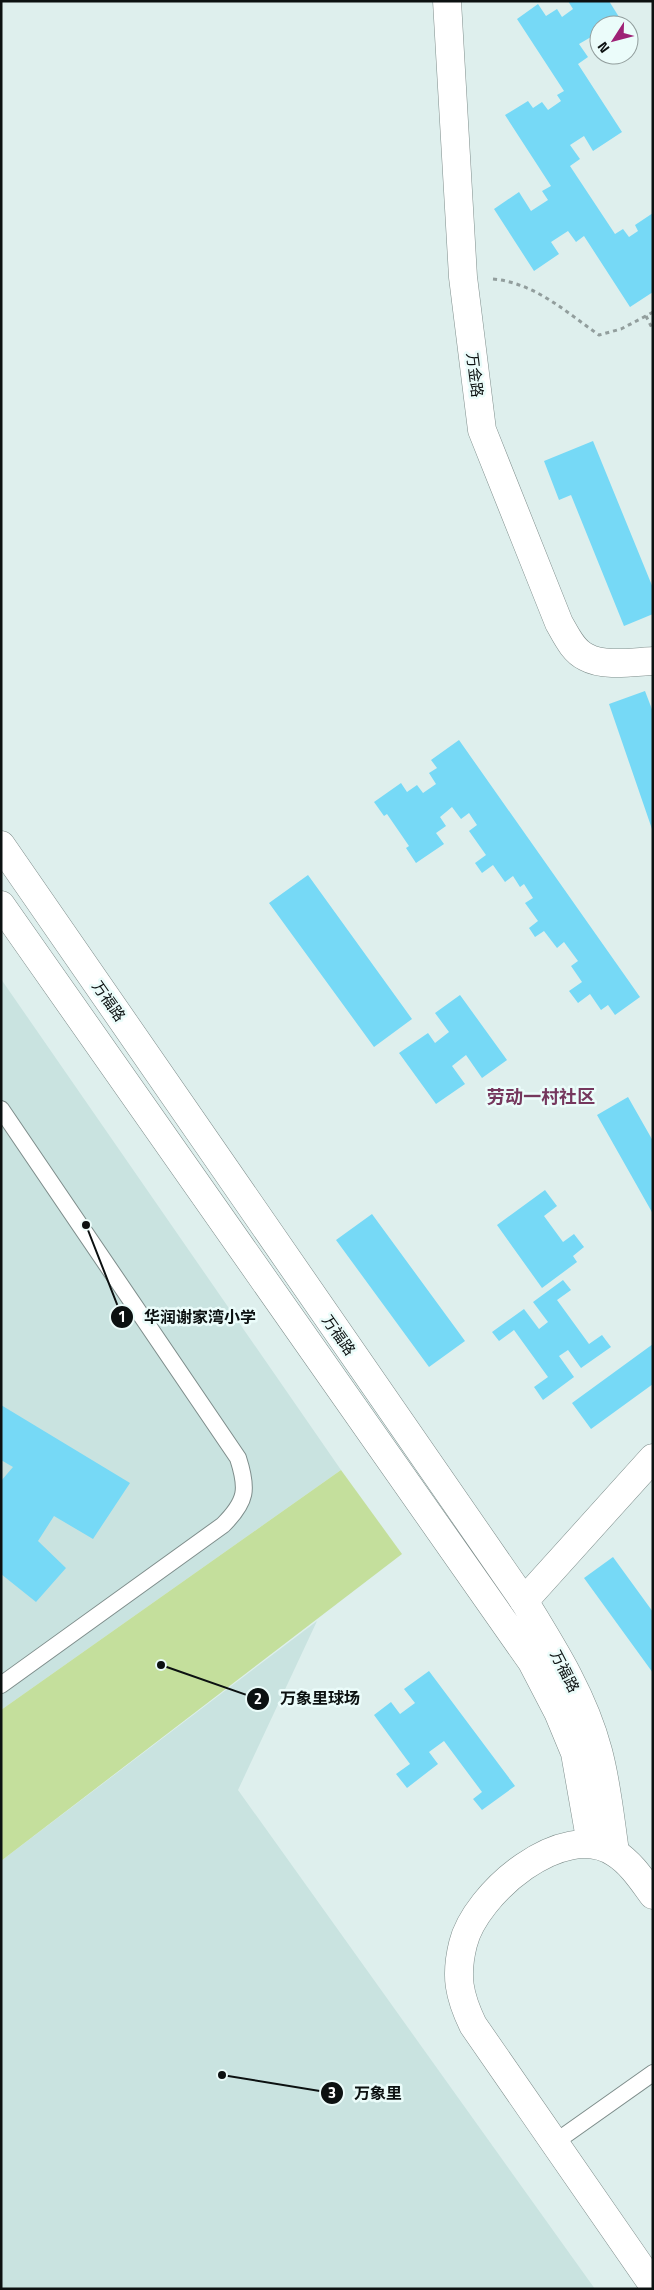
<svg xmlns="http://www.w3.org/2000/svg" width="654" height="2290" font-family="'Titillium Web','Noto Sans SC',sans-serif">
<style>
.built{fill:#c9e3e0}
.green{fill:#c4df9c}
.building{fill:#76d9f6}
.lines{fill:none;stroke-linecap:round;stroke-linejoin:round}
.service-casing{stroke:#7e8d8b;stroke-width:18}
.minor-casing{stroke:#7e8d8b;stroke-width:29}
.tertiary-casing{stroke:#7e8d8b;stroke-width:29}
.path{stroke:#929e9d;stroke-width:3;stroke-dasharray:4 4;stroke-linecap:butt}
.service{stroke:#fff;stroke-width:16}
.minor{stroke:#fff;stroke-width:28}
.tertiary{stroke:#fff;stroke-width:28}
.labels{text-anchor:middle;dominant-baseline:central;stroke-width:5;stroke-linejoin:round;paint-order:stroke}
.street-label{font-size:15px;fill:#0c1111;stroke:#ebfcfa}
.quarter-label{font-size:18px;font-weight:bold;fill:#75375d;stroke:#ebfcfa}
.leader{fill:none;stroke:#0c1111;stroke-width:2}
.callout-dot{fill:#0c1111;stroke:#ebfcfa;stroke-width:2}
.mark-label{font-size:15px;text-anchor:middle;font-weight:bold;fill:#fff}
.callout-label{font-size:16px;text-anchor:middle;font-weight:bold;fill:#0c1111;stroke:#ebfcfa;stroke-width:5;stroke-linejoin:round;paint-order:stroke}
</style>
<rect width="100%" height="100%" fill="#deefed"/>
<!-- built -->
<path class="built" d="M1,979L341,1470L1,1710Z
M317,1621L238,1790L595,2289H1V1861Z"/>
<!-- green -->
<path class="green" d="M341,1470L402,1554L1,1861V1710Z"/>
<!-- building -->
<path class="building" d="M568,1H609L624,25H599V49L591,37L579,44L588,57L578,64L622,132L593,151L584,136L570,145L580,159L570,166L615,234L623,229L629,237L638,231L635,225L653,213V292L630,307L584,236L576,242L568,231L551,242L559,254L534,271L494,209L519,192L531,211L548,200L542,191L551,186L505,115L528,101L533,108L542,102L548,110L561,101L557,95L564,91L517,19L538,4L546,16L557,9L562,17L573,9Z
M593,441L653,588V614L624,626L571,495L559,500L544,461Z
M645,691L653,712L652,829L609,704Z
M459,740L640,997L615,1015L608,1005L601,1010L590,994L578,1003L569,991L582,982L571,966L578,961L564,942L557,948L544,931L535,937L529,928L538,921L525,903L533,898L524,884L520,887L513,876L505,882L493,865L482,873L475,863L486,855L469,831L477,825L469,813L461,819L452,807L440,817L446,826L436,833L444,844L416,863L406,848L409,846L387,814L384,816L374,802L401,783L407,792L417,785L423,793L436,784L429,773L437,768L431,760Z
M308,875L412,1019L374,1047L269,903Z
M460,995L507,1060L482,1078L466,1055L452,1066L465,1084L436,1104L399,1053L428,1033L435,1043L449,1032L435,1013Z
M628,1097L653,1141V1214L597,1115Z
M545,1190L557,1206L544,1216L563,1242L574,1234L584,1247L573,1256L577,1262L542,1288L497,1225Z
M372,1214L465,1341L429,1367L336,1240Z
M563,1280L571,1290L557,1300L589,1344L602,1335L611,1347L581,1368L568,1350L559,1356L574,1377L543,1400L534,1387L548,1377L514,1330L499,1341L492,1332L524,1309L539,1329L548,1322L533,1302Z
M653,1344V1384L591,1429L572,1403Z
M1,1405L130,1483L93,1539L54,1516L38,1541L66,1568L36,1602L1,1574V1481L13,1467L1,1460Z
M613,1557L653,1612V1673L584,1578Z
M429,1671L515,1786L482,1810L473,1799L482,1792L444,1741L429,1752L438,1764L407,1788L396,1774L410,1764L374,1715L391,1702L400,1714L415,1703L404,1689Z"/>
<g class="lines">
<defs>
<path id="service" d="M1,1109L238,1458C248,1489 247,1501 223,1525L1,1685
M554,2143L653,2073"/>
<path id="minor" d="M447,1L463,277L482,430L559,623C566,635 573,651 586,657C604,667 633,662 653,661
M524,1601L653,1458
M653,1895C642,1880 631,1863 615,1853C563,1818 475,1894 463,1944C455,1976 459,1996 473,2025L653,2285"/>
<path id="tertiary" d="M1,845L524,1601C553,1648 584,1697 598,1751C607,1784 610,1818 615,1852
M1,905L532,1662L558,1712L575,1753L591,1844"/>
</defs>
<!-- service casing -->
<use href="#service" class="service-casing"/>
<!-- minor casing -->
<use href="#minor" class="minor-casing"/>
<!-- tertiary casing -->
<use href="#tertiary" class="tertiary-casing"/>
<!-- path -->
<path class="path" d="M493,279C535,283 566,312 599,335L621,329L646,316
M653,312L646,316L653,330"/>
<!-- service -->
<use href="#service" class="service"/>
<!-- minor -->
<use href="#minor" class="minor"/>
<!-- tertiary -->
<use href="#tertiary" class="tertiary"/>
</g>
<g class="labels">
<!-- street labels -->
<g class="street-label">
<text transform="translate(475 375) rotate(83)">万金路</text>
<text transform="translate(109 1001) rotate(55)">万福路</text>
<text transform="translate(339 1335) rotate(55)">万福路</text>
<text transform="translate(565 1671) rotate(63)">万福路</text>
</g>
<!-- quarter labels -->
<g class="quarter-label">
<text x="541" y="1096">劳动一村社区</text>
</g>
</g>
<!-- callouts -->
<path class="leader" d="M86 1225L122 1317M161 1665L258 1699M222 2075L332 2093"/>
<g class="callout-dot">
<circle cx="86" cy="1225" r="5"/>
<circle cx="161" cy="1665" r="5"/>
<circle cx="222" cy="2075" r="5"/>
<circle cx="122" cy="1317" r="12"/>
<circle cx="258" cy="1699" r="12"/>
<circle cx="332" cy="2093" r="12"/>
</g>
<g class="mark-label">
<text x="122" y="1322">1</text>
<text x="258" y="1704">2</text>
<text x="332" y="2098">3</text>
</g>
<g class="callout-label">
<text x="200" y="1323">华润谢家湾小学</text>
<text x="320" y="1704">万象里球场</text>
<text x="378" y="2099">万象里</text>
</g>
<!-- border -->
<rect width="654" height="2290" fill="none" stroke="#0c1111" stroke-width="5"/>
<!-- north arrow -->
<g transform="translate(614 40) rotate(234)"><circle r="24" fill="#ebfcfa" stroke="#929e9d"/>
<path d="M0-4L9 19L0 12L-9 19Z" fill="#9e2176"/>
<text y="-8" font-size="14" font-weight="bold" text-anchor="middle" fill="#0c1111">N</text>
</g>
</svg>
